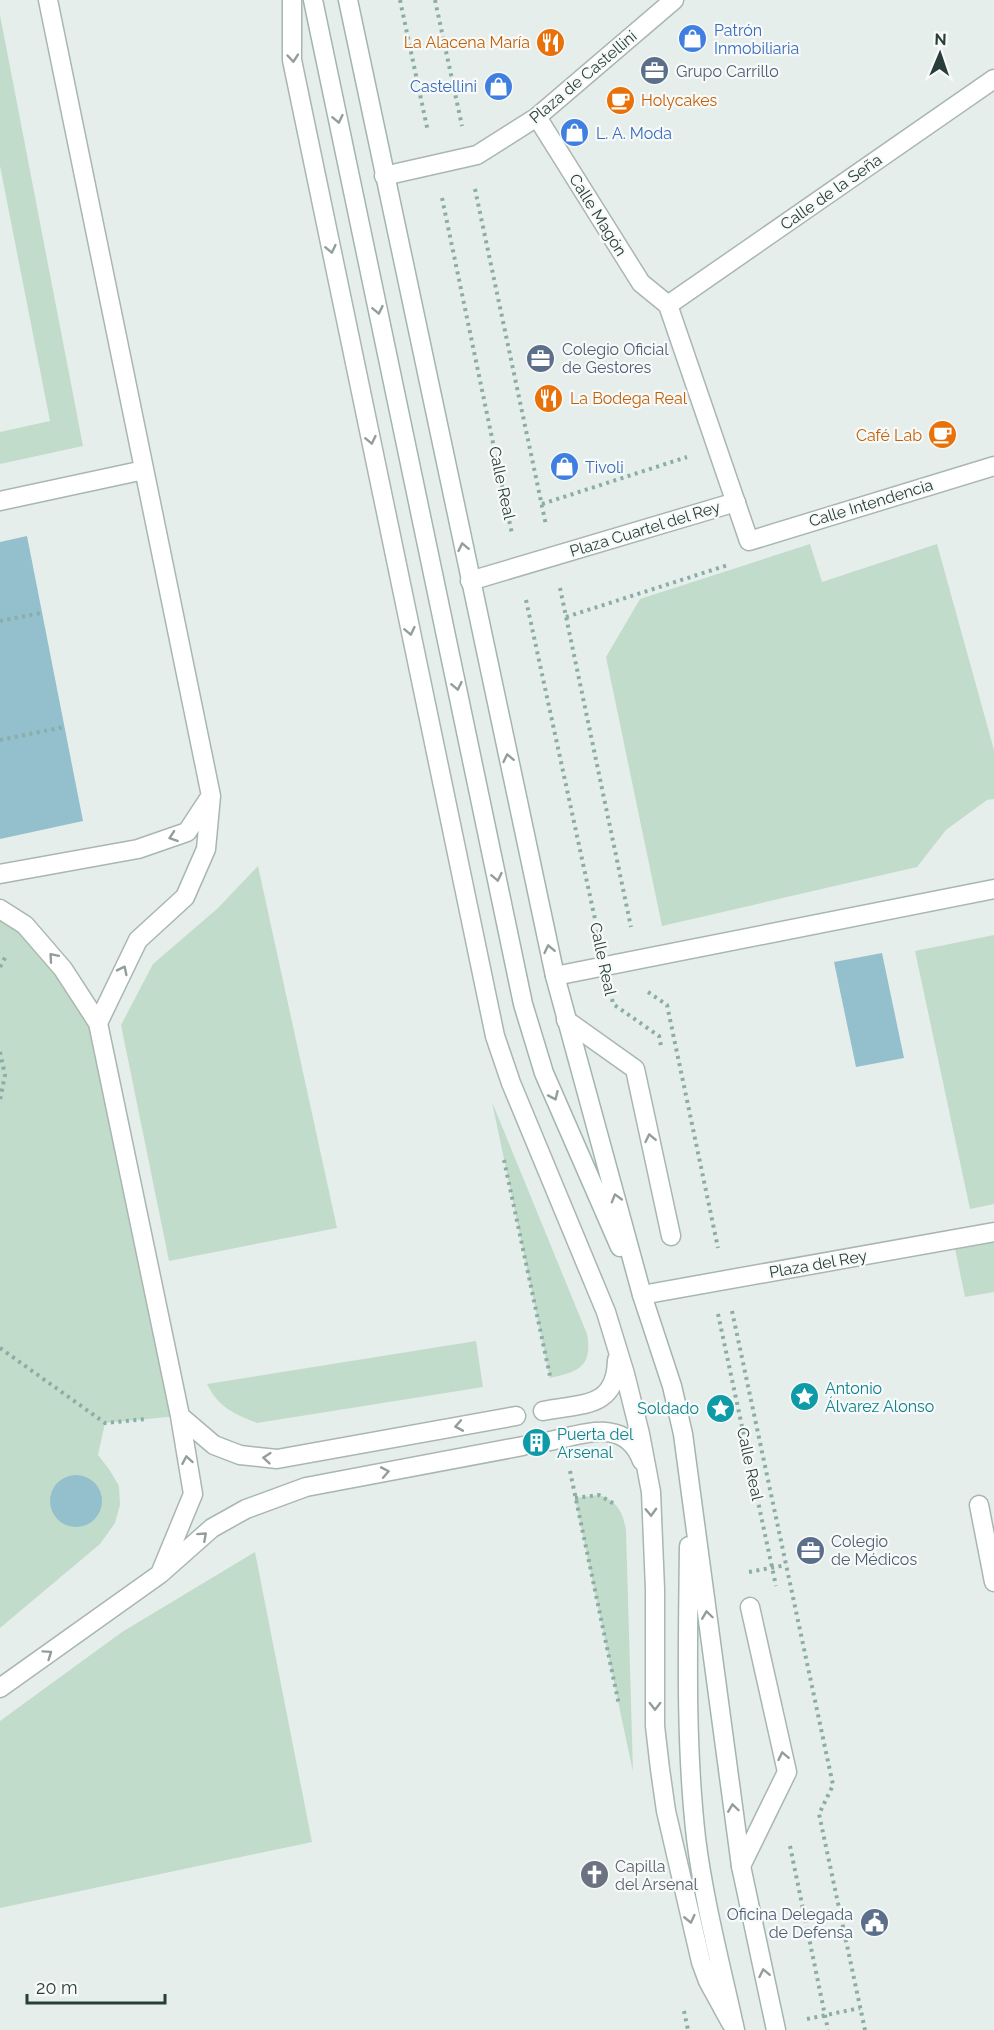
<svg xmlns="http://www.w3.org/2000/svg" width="994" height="2030" font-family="Raleway,sans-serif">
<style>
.green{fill:#c2dccb}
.water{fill:#94c0cd}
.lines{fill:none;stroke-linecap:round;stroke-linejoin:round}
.service-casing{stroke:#a9b6b2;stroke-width:21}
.pedestrian-casing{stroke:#a9b6b2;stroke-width:21}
.minor-casing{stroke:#a9b6b2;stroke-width:21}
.secondary-casing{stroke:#a3b5b0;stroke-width:21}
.path{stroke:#8aaea5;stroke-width:4;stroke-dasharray:3 4.5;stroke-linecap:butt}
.service{stroke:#fff;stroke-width:18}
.pedestrian{stroke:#fff;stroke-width:18}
.minor{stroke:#fff;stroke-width:18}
.secondary{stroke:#fff;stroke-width:18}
.oneway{stroke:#939e9c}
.labels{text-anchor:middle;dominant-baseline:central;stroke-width:4.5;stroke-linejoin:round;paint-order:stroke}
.shop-label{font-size:16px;fill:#366cbe;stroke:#f7faf9;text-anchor:start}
.food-label{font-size:16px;fill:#c56008;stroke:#f7faf9;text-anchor:end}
.service-label{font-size:16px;fill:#4e5e75;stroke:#f7faf9;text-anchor:start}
.street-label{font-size:16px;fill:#273e3a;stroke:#f7faf9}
.culture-label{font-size:16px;fill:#0d838f;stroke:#f7faf9;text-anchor:start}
.worship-label{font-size:16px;fill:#5b616d;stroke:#f7faf9;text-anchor:start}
</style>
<rect width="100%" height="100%" fill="#e6eeeb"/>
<!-- green -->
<path class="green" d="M0,15L83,446L0,464V432L50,421L0,166Z
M810,544L822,582L937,544L994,750V799L987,800L946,830L917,867L662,926L606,657L640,599Z
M258,866L337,1228L169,1261L121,1025L153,964L218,908Z
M0,909L98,1023L179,1416L105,1423L98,1455L109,1469L119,1486L120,1505L115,1523L100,1544L0,1628Z
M994,935V1204L970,1209L915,951Z
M492,1102L587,1334C593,1367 578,1372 550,1378Z
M994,1241V1292L965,1297L955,1249Z
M476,1341L483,1387L257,1423C234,1414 218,1407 207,1384Z
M599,1495C617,1501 623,1512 626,1530L633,1772L575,1498Z
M255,1552L312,1842L0,1908V1721L122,1632Z"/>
<!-- water -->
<path class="water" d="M27,536L83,821L0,839V542Z
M882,953L904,1058L856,1067L834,962Z
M50 1501a26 26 0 1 1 52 0a26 26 0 1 1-52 0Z"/>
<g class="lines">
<defs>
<path id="service" d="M48,0L211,796L206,849L185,897L138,940L98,1023
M292,0V60L495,1036L511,1083L606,1312L625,1374L640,1434L651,1492L655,1589V1726L660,1769L666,1811L701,1962L708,1981L731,2023
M0,501L144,470
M0,874L138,849L187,832L208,800
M0,909L25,925L63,969L98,1023L180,1416L193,1494L160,1574
M555,976L994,889
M566,1020L635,1069L671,1236
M543,1411C582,1403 616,1409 617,1360
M180,1416L214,1445L240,1455L277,1459L516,1416
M550,1441C584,1434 626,1417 642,1461
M0,1688L160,1574L212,1528L246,1509L306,1487L523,1446
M741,1866L787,1772L750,1607"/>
<path id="pedestrian" d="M537,117L641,283L668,305
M384,176L477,155L537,117L674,0
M668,305L749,541L994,466
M668,305L994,79
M979,1505L994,1582"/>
<path id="minor" d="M470,581L736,502
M642,1295L994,1232"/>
<path id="secondary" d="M313,0L523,1004L544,1073L620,1247
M348,0L555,976L642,1295L672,1386L683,1434L741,1866L776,2030
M689,1546C688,1642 685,1741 696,1838C704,1902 721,1966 735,2030"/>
</defs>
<!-- service casing -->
<use href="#service" class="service-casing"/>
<!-- pedestrian casing -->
<use href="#pedestrian" class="pedestrian-casing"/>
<!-- minor casing -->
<use href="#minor" class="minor-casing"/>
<!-- secondary casing -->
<use href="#secondary" class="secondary-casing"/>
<!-- path -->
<path class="path" d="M400,0L428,132
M435,0L462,126
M475,189L546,525
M442,198L512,534
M542,504L687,457
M560,588L631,927
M526,600L598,933
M566,617L728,565
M0,621L41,613
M0,740L64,727
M0,967L6,956
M648,992L667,1005L718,1248
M612,999L613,1004L659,1036L661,1046
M0,1052L5,1075L0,1100
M504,1160L550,1376
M732,1311L833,1785L819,1814L865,2030
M718,1314L776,1586
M0,1348L105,1423L146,1419
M570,1471L619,1705
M575,1498L599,1495L616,1505
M749,1572L786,1565
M790,1846L828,2030
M684,2011L688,2030
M807,2019L860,2008"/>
<!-- service -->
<use href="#service" class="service"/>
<!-- pedestrian -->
<use href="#pedestrian" class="pedestrian"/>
<!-- minor -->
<use href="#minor" class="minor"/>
<!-- secondary -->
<use href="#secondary" class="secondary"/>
</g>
<!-- one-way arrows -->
<defs><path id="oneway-chevron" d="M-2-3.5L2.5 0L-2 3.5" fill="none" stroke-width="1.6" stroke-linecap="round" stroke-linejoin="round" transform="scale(1.5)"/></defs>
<g class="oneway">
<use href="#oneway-chevron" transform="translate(293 58) rotate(85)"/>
<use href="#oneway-chevron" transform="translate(338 119) rotate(78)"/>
<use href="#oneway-chevron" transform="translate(331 249) rotate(78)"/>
<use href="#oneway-chevron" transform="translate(378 310) rotate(78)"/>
<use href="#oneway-chevron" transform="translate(371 440) rotate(78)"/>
<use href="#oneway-chevron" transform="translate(463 547) rotate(-102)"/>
<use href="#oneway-chevron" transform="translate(410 631) rotate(78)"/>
<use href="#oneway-chevron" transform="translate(457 686) rotate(78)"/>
<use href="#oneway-chevron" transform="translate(508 758) rotate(-102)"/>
<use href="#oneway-chevron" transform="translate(173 837) rotate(161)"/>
<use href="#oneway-chevron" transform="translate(497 877) rotate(78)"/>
<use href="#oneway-chevron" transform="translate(549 949) rotate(-102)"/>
<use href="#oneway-chevron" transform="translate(53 957) rotate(-131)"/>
<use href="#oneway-chevron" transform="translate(123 970) rotate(-64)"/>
<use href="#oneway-chevron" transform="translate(554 1096) rotate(66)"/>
<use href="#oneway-chevron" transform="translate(650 1138) rotate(-102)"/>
<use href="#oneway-chevron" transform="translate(616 1198) rotate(-106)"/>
<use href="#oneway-chevron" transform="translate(459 1426) rotate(170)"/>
<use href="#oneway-chevron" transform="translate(267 1458) rotate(-175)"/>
<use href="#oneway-chevron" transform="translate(187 1460) rotate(-100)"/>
<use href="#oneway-chevron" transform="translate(385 1472) rotate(-11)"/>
<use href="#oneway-chevron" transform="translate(651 1512) rotate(88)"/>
<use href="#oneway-chevron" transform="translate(203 1536) rotate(-42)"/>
<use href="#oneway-chevron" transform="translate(707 1615) rotate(-98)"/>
<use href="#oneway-chevron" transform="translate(48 1654) rotate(-35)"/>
<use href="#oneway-chevron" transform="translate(655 1706) rotate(90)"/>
<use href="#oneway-chevron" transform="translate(783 1756) rotate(-102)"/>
<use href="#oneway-chevron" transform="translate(733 1808) rotate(-98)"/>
<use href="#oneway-chevron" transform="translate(690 1919) rotate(77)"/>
<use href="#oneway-chevron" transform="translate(764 1973) rotate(-102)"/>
</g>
<!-- icons -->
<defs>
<symbol id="shop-disc" viewBox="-11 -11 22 22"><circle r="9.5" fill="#3f7fe0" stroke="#f7faf9"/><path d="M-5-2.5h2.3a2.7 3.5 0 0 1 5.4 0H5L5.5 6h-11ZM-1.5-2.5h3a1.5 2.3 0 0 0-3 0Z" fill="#fff"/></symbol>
<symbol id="restaurant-disc" viewBox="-11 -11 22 22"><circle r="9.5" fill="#e8710a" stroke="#f7faf9"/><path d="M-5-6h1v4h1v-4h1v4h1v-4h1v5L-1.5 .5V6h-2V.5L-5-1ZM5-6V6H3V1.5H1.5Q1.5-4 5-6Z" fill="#fff"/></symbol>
<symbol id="office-disc" viewBox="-11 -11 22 22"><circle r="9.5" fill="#5c6f8a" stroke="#f7faf9"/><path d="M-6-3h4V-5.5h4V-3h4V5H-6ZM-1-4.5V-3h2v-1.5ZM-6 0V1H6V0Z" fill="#fff"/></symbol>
<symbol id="cafe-disc" viewBox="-11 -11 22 22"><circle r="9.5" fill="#e8710a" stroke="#f7faf9"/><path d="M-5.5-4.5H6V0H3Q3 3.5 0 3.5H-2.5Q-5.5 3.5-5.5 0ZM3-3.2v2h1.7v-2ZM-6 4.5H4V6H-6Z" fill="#fff"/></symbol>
<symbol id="sight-disc" viewBox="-11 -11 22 22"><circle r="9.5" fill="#0f9aa8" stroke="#f7faf9"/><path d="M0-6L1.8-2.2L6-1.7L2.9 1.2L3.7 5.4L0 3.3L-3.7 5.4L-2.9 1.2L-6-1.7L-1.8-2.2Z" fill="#fff"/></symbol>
<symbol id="building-disc" viewBox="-11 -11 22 22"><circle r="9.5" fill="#0f9aa8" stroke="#f7faf9"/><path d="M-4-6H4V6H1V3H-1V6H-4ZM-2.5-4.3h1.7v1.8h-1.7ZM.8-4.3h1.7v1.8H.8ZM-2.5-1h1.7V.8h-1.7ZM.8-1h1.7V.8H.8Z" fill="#fff"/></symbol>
<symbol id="church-disc" viewBox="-11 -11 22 22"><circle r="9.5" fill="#6b7280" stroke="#f7faf9"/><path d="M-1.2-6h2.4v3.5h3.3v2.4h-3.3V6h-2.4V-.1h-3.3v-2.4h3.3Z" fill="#fff"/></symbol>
<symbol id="civic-disc" viewBox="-11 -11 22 22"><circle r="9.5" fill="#5c6f8a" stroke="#f7faf9"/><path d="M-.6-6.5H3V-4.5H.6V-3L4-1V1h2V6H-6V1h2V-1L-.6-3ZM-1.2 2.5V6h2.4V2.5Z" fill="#fff"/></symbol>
</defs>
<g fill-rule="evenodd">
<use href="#shop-disc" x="676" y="22" width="33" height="33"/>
<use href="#restaurant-disc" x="534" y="26" width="33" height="33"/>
<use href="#office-disc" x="638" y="54" width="33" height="33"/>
<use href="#shop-disc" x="482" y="70" width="33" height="33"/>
<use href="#cafe-disc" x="604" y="84" width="33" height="33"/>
<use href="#shop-disc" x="558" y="116" width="33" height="33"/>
<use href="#office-disc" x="524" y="342" width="33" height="33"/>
<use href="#restaurant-disc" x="532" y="382" width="33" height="33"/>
<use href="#cafe-disc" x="926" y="418" width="33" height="33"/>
<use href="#shop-disc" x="548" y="450" width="33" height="33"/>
<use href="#sight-disc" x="788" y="1380" width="33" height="33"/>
<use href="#sight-disc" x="704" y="1392" width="33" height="33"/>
<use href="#building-disc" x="520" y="1426" width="33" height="33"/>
<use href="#office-disc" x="794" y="1534" width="33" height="33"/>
<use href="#church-disc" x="578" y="1858" width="33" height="33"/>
<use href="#civic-disc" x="858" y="1906" width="33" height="33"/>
</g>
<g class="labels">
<!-- shop labels -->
<g class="shop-label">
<text x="714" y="30">Patrón<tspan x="714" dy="18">Inmobiliaria</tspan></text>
<text x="477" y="86" text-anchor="end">Castellini</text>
<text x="596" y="133">L. A. Moda</text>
<text x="585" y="467">Tivoli</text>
</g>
<!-- food labels -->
<g class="food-label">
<text x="530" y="42">La Alacena María</text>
<text x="641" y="100" text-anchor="start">Holycakes</text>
<text x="570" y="398" text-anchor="start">La Bodega Real</text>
<text x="922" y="435">Café Lab</text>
</g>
<!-- service labels -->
<g class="service-label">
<text x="676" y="71">Grupo Carrillo</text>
<text x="562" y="349">Colegio Oficial<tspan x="562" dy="18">de Gestores</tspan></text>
<text x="831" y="1541">Colegio<tspan x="831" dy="18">de Médicos</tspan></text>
<text x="853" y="1914" text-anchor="end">Oficina Delegada<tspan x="853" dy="18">de Defensa</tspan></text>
</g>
<!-- street labels -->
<g class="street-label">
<text transform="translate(583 77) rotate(-40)">Plaza de Castellini</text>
<text transform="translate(831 192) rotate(-35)">Calle de la Seña</text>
<text transform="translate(598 215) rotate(58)">Calle Magón</text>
<text transform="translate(502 483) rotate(78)">Calle Real</text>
<text transform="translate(871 503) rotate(-17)">Calle Intendencia</text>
<text transform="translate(645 529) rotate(-17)">Plaza Cuartel del Rey</text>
<text transform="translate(603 959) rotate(78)">Calle Real</text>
<text transform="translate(818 1264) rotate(-10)">Plaza del Rey</text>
<text transform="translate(750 1464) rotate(78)">Calle Real</text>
</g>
<!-- culture labels -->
<g class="culture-label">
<text x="825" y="1388">Antonio<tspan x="825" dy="18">Álvarez Alonso</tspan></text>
<text x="699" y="1408" text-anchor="end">Soldado</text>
<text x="557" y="1434">Puerta del<tspan x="557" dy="18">Arsenal</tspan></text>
</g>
<!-- worship labels -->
<g class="worship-label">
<text x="615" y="1866">Capilla<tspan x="615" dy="18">del Arsenal</tspan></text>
</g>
</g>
<!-- north arrow -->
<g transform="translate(940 54) rotate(2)" stroke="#f7faf9" stroke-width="4.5" paint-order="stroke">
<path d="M0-4.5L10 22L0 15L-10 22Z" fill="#273e3a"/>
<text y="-9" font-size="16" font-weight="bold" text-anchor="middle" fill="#273e3a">N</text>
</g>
<!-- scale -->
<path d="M27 1994v9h138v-9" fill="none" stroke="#273e3a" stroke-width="3"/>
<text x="36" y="1994" font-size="18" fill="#273e3a" stroke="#f7faf9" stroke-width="4.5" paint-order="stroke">20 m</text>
</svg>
